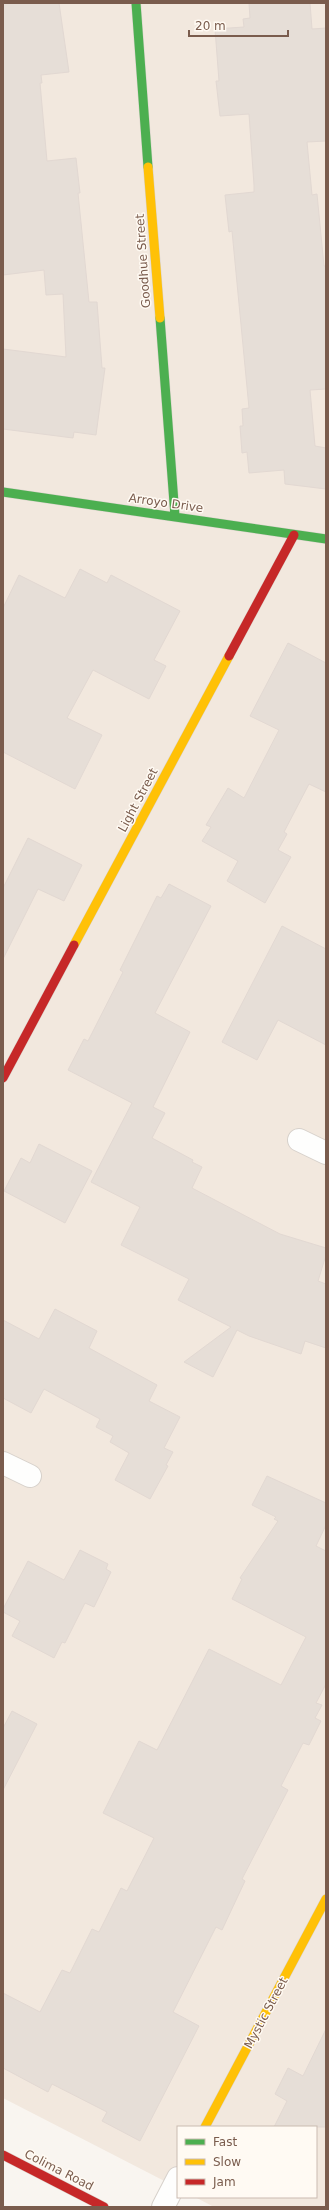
<svg xmlns="http://www.w3.org/2000/svg" width="329" height="2210" font-family="'DejaVu Sans',sans-serif">
<style>
.residential{fill:#f2e8de}
.building{fill:#e6ded7;stroke:#e2d8d2}
.lines{fill:none;stroke-linecap:round;stroke-linejoin:round}
.street-casing{stroke:#d7d1cb;stroke-width:24}
.fast-casing{stroke:#d9d2cb;stroke-width:10}
.slow-casing{stroke:#d9d2cb;stroke-width:10}
.jam-casing{stroke:#d9d2cb;stroke-width:10}
.street{stroke:#fefefd;stroke-width:22}
.fast{stroke:#4caf50;stroke-width:9}
.slow{stroke:#ffc107;stroke-width:9}
.jam{stroke:#c62828;stroke-width:9}
.labels{text-anchor:middle;dominant-baseline:central;stroke-width:3;stroke-linejoin:round;paint-order:stroke}
.street-label{font-size:12px;fill:#7a5c4d;stroke:#fffaf3}
</style>
<rect width="100%" height="100%" fill="#f9f5f0"/>
<!-- residential -->
<path class="residential" d="M3,3H326V2207H214L195,2197H316V2127H178V2188L3,2098Z"/>
<!-- building -->
<path class="building" d="M3,3H59L69,72L41,75L42,83H40L47,161L76,158L80,193H78L89,302H97L102,368H105L96,435L74,432L73,438L3,429V349L66,357L63,294L46,295L44,270L3,275Z
M249,3H310L312,29L326,28V141L307,142L312,195L317,194L324,266H326V389L310,390L315,446L326,448V489L285,484L284,470L249,473L247,452L242,453L240,426H243L242,409L249,408L232,231L229,232L225,195L254,192V185L249,114L220,116L216,81H219L215,29L244,27L243,19L250,18Z
M80,569L107,583L111,575L180,611L154,660L166,666L149,699L93,670L67,718L102,735L75,789L3,752V608L19,575L65,598Z
M288,643L326,663V792L309,784L284,832L287,834L278,850L291,857L265,903L227,881L238,861L202,841L211,827L206,825L228,788L244,798L279,730L250,716Z
M28,838L82,865L64,901L38,889L3,959V888Z
M169,884L211,906L155,1013L190,1032L153,1107L165,1113L152,1138L193,1160L192,1162L202,1167L192,1188L280,1234L326,1248V1255L318,1281L326,1284V1348L305,1341L301,1354L249,1336L237,1330L213,1377L184,1362L231,1327L178,1300L189,1279L121,1245L140,1207L91,1182L132,1103L68,1070L84,1039L88,1041L123,972L120,970L157,896L161,898Z
M282,926L326,949V1045L278,1020L257,1060L222,1042Z
M39,1144L92,1171L65,1223L4,1191L21,1158L30,1163Z
M55,1309L97,1331L89,1348L157,1385L149,1401L180,1417L164,1448L173,1452L166,1465L168,1466L150,1499L115,1480L129,1453L110,1442L113,1436L96,1427L100,1419L44,1389L31,1413L3,1398V1320L39,1339Z
M267,1476L326,1503V1525L316,1546L326,1551V1684L316,1703L322,1705L315,1718L321,1721L309,1745L303,1743L281,1786L288,1790L242,1879L245,1881L222,1930L216,1927L173,2012L199,2026L140,2141L102,2121L107,2112L52,2084L48,2092L3,2068V1993L40,2012L62,1970L70,1973L92,1929L99,1932L121,1888L127,1891L154,1838L103,1813L139,1741L157,1750L209,1649L281,1685L306,1637L232,1599L242,1579L240,1578L278,1521L274,1519L276,1517L252,1505Z
M80,1550L108,1564L106,1569L111,1572L94,1607L85,1603L65,1643L62,1642L54,1658L12,1636L20,1621L3,1612V1609L28,1561L64,1580Z
M12,1711L37,1724L3,1790V1728Z
M326,2029V2127H274L287,2101L275,2094L288,2068L303,2076Z"/>
<g class="lines">
<defs>
<path id="street" d="M299,1140L326,1153
M3,1463L30,1476
M163,2207L178,2178"/>
<path id="fast" d="M136,3L148,167
M160,318L175,516
M3,492L326,539"/>
<path id="slow" d="M148,167L160,318
M74,945L229,656
M205,2127L326,1899"/>
<path id="jam" d="M229,656L294,535
M3,1078L74,945
M3,2155L104,2207"/>
</defs>
<!-- street casing -->
<use href="#street" class="street-casing"/>
<!-- fast casing -->
<use href="#fast" class="fast-casing"/>
<!-- slow casing -->
<use href="#slow" class="slow-casing"/>
<!-- jam casing -->
<use href="#jam" class="jam-casing"/>
<!-- street -->
<use href="#street" class="street"/>
<!-- fast -->
<use href="#fast" class="fast"/>
<!-- slow -->
<use href="#slow" class="slow"/>
<!-- jam -->
<use href="#jam" class="jam"/>
</g>
<g class="labels">
<!-- street labels -->
<g class="street-label">
<text transform="translate(143 261) rotate(-94)">Goodhue Street</text>
<text transform="translate(166 503) rotate(8)">Arroyo Drive</text>
<text transform="translate(138 800) rotate(-62)">Light Street</text>
<text transform="translate(266 2013) rotate(-62)">Mystic Street</text>
<text transform="translate(59 2170) rotate(27)">Colima Road</text>
</g>
</g>
<!-- border -->
<rect width="329" height="2210" fill="none" stroke="#7a5c4d" stroke-width="8"/>
<!-- legend -->
<rect x="177" y="2126" width="140" height="72" fill="#fffaf3" stroke="#cabbb1"/>
<rect x="185" y="2139" width="20" height="6" fill="#4caf50" stroke="#cabbb1"/>
<text x="213" y="2146" font-size="12" fill="#7a5c4d">Fast</text>
<rect x="185" y="2159" width="20" height="6" fill="#ffc107" stroke="#cabbb1"/>
<text x="213" y="2166" font-size="12" fill="#7a5c4d">Slow</text>
<rect x="185" y="2179" width="20" height="6" fill="#c62828" stroke="#cabbb1"/>
<text x="213" y="2186" font-size="12" fill="#7a5c4d">Jam</text>
<!-- scale -->
<path d="M189 30v6h99v-6" fill="none" stroke="#7a5c4d" stroke-width="2"/>
<text x="195" y="30" font-size="12" fill="#7a5c4d" stroke="#fffaf3" stroke-width="3" paint-order="stroke">20 m</text>
</svg>
